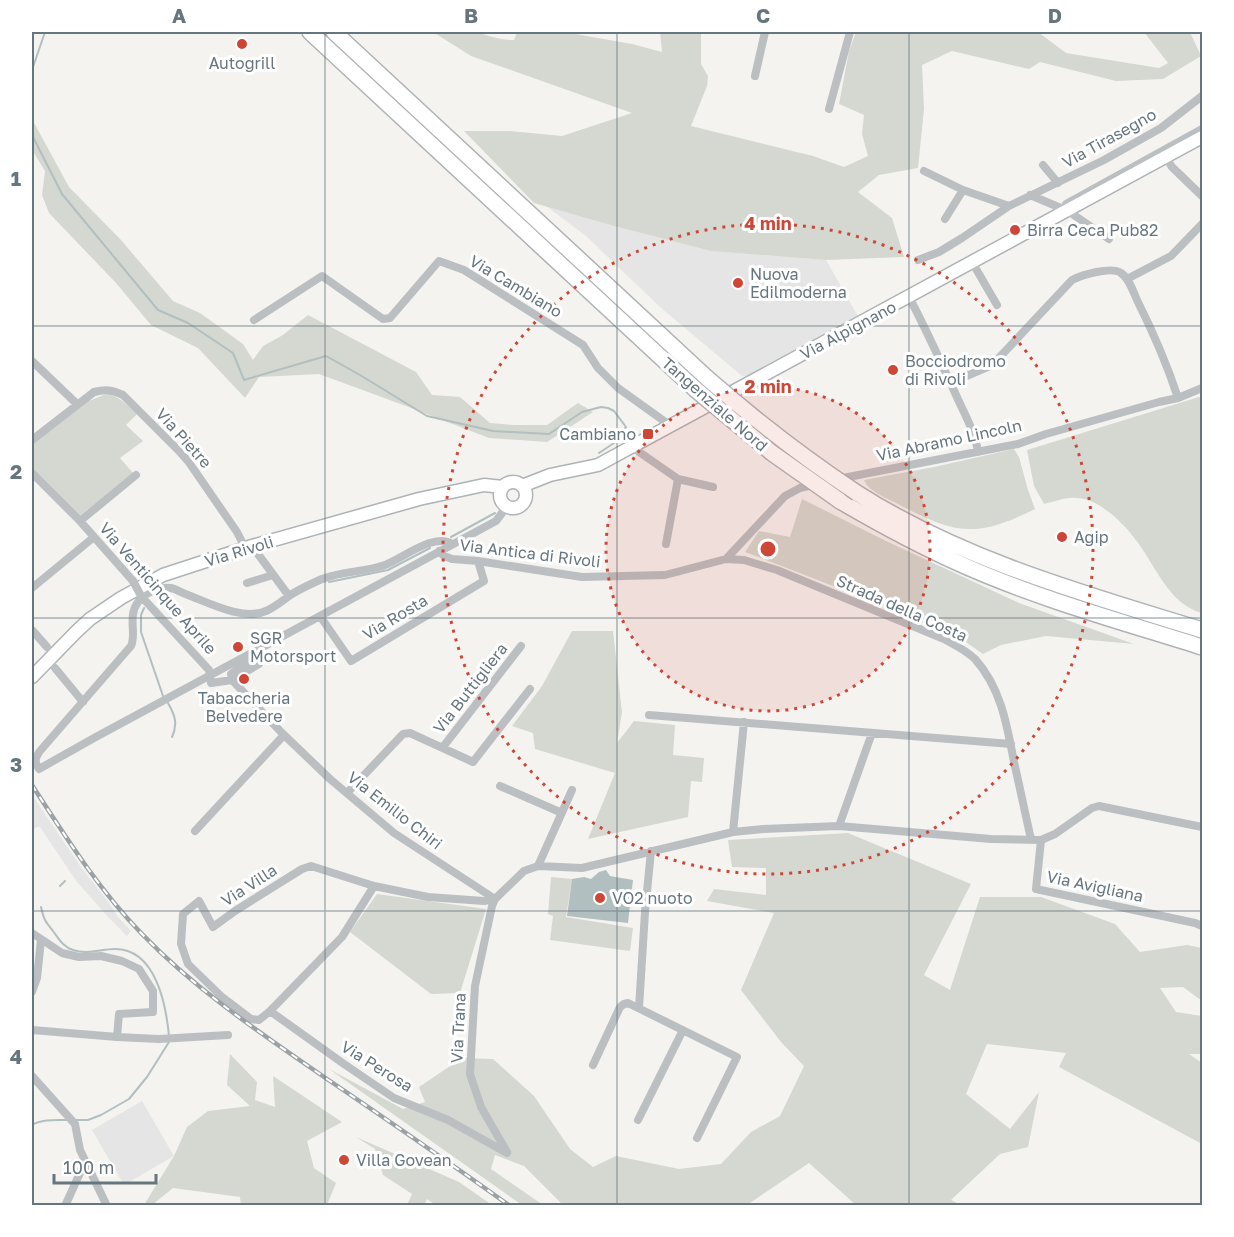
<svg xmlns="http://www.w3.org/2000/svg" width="1234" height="1237" font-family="'Golos Text',sans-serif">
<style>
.built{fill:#e4e5e4}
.green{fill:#d4d8d0}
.water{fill:#b1bfc1}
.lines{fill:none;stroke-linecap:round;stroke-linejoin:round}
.stream{stroke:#b1bfc1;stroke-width:2}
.secondary-casing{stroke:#aeb3b6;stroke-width:15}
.highway-casing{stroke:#afb3b5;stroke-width:18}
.street{stroke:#bbbfc2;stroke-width:8}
.secondary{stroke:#fff;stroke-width:12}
.highway{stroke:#fff;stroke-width:15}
.rail-casing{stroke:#9ba2a6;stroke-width:4.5}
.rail{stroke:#fff;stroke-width:2;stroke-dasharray:7;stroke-linecap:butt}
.highway-bridge-casing{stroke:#afb3b5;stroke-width:18;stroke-linecap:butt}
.street-bridge{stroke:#bbbfc2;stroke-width:8}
.highway-bridge{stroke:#fff;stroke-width:15}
.grid{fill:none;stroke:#66767e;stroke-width:1.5;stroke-opacity:0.55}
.ring{fill:none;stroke:#ce4636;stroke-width:3;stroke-dasharray:3 6}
.poi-dot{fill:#ce4636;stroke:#fff;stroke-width:2}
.labels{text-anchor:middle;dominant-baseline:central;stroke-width:6;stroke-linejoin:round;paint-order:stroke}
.poi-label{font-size:16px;fill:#66767e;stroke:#fff;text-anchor:start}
.street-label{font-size:16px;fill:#66767e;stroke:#fff}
.centre{fill:#ce4636;stroke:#fff;stroke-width:3}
.ring-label{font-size:18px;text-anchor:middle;font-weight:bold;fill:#ce4636;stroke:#fff;stroke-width:6;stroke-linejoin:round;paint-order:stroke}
.neatline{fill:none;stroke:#66767e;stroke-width:2}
.grid-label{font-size:20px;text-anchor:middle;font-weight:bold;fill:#66767e}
</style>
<rect width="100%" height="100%" fill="#f4f3f0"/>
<!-- built -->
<path class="built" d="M546,206L614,226L711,251L826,260L859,318L748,377L742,376L660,307L586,236Z
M32,795L81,867L109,903L118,917L131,931L127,936L109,918L77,882L40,827H37L32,830Z
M142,1101L174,1156L124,1185L92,1130Z"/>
<!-- green -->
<path class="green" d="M433,32C445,31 465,29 476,32C489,36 500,40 514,40L517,32H564L632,44L662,52L660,32H701V64L708,76L707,86L691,126L813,156L844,167L868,156L862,134L864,115L839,104L849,51L856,32H1038L1066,53L1159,68L1168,63L1144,32H1190L1201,56L1163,79L1116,81L1040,62L1029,69L952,51L922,65L924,109L918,168L879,175L858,192L892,218L904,257L826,260L711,251L614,226L534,203L464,131H510L562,136L632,113L471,56Z
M32,119L69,187L121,240L173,301L200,313L243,344L253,360L263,346L283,335L308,315L416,372L432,395L460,397L490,423L513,425H547L578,403L593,412L547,442L489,438L406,406L319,374L259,377L245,398L198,348L151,325L116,283L49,213L42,195L45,171L32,150Z
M106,394C119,395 127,405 137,414L126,425L143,441L120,458L133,473L77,518L32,473V442L89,401Z
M1199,397L1202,399V613C1168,604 1155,564 1135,539C1127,528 1117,518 1106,510C1097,503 1087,498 1076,498C1065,497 1054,502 1044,504L1034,486L1027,450Z
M1014,449L1019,457L1028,490L1035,509C974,539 955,534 896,503C886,498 868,491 864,480L934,467Z
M802,499L886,541L1019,603L1134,644L1046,636L1001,645L983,654L963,640L854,594L745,552L759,531L790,537Z
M572,631H613L622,712L617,743L634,721L675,725L673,755L704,758L702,782L691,781L688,817L588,839L615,773L535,749L533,733L512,726L542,686Z
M848,833L971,884L924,975L950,990L980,897H1041L1115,924L1140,952L1187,945L1202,948V1001L1183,987L1160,988L1176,1012L1202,1016V1054H1189L1202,1063V1144L1059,1067L1066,1053L987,1044L966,1094L1010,1129L1039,1092L1028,1147L1000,1154L951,1200L961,1205H856L809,1163L747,1205H563L524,1166L495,1155L491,1169L543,1205H522L329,1069L403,1109L425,1102L419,1087L462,1058L493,1059L534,1096L570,1149L593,1167L616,1156L679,1169L721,1164L751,1132L780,1116L804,1066L781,1042L741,990L774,913L707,901L714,889L766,895V868L732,867L728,840Z
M551,877L572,879L566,917L633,928L630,951L550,940L553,916L548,914Z
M377,894L486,909L460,993L431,994L350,932Z
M230,1054L257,1082L255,1100L275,1107L273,1076L342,1122L307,1141L314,1168L336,1183L327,1205H241L240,1197L173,1188L152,1205H144L174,1156L187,1127L208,1111L250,1106L227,1085Z
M356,1137L459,1182L492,1205H436L427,1199L424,1205H407L412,1194L383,1175L375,1149Z"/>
<!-- water -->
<path class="water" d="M606,870L610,876L633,880L628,923L567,916L572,879L584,877L591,879L599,872Z"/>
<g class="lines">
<!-- stream -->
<path class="stream" d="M32,70L45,32
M32,135L62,194L158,310L188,323L233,353L244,380L326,356L360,375L427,416L493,431L549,434L582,412L601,407L608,408L614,411L626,427L625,428L622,438
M599,453L617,441
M451,537L495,513
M329,582L388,570L430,548
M144,608L141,615V632L163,696
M168,703C175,715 178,724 172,737
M60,886L65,881
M41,907C42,911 43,916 45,920C47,924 51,928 53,931C59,939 63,947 73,950C87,955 101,949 115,949C156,949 166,1005 169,1036
M75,1120H88L101,1115L129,1099L147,1077L169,1042
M32,1125C42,1119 55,1120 67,1120"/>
<defs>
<path id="secondary" d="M500 495a13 13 0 1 1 26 0a13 13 0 1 1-26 0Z
M522,486L550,475L598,465L1202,137
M32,677L77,631L90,619L121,598L163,575L252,546L419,499L484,485L503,487"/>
<path id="highway" d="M310,32L695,389
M334,32L707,378
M857,493C962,560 1085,594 1202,630
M840,501C881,525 922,547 965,566C1042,600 1123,622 1202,647"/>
</defs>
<!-- secondary casing -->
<use href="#secondary" class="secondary-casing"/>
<!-- highway casing -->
<use href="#highway" class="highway-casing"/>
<!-- street -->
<path class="street" d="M755,76L765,32
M829,109L850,32
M1166,158L1172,167L1202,196
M1043,165L1058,183
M924,171L963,190L1009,206
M1030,195L1068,211L1109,239
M1068,211L1066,204L1202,129
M945,219L963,190
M918,260L939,252L962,238L1009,206L1104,160L1161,128L1202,96
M972,262L997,305
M1127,279L1171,256L1202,224
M909,297C926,329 941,362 956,395C964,413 975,432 978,452
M254,320L322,276L383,319L390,318L439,261L464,270L583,345L598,368L618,388L671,426
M32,361L77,404
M950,383L990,366L996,361L1072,280C1082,275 1111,266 1121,273C1129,278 1133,291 1137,300C1153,332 1167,364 1178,398
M32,440L94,392C106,389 112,390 123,395L180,452L188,461L237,532L245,548
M632,447L678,479L666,544
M32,473L80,521L133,581
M678,479L713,487
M838,479L1018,444L1046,434L1159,402L1178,398L1202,388
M80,521L136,475
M452,544C434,532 402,559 385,565C365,572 342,571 322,579C311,584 299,589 289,596C282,601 275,607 266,611C244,621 209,603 188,595C182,593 176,589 171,588C159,586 145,593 138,602C127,617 137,634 131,646L40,751C35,758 34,762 39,769L94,738L496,521L502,513L506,506
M252,546L289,596
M439,551L444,556L452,559L478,561L582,577L665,575L726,559L785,496L800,488L816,484
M726,559L744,560L777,570L944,639C955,645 966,650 975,659C1001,688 1007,725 1014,762C1020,788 1025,813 1031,839
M247,583L273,575
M32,588L94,537
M140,595L209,670L211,683L232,680L259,664
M320,616L351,661L484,581L478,561
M32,630L47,647
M55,668L83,702
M232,679L231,674L249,661L251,657
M232,680L282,733L330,779L394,833L495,899
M649,715L1011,744
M443,747L521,646
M500,786L562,813
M347,793L403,734L410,733L473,762L530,689
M839,826L872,733
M195,831L284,735
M733,832L744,722
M1041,840L1036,889L1195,923L1202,926
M538,866L572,790
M374,886L342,937L270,1011L259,1020L251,1019L222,997L188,964L181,944L183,914L199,901L213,927L235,911L302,869L311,866L374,886L379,887L428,897L484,901L495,899L524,871L538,866L582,868L733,832L763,829L839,826L991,839L1041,840L1055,834L1092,808L1099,806L1202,827
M495,899L492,906L475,986L470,1074L481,1107L507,1152
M32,933L62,953L79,957L101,956L122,961L139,969L153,991V1012L119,1014L117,1037
M32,992L37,978L41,940
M639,1008L645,912L651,851
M270,1011L344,1064L394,1098L448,1120L507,1153
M32,1030L117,1037L159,1039L228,1035
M593,1065L620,1007L624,1004L628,1003L737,1057L697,1138
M32,1076L75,1124L80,1150L107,1206
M638,1120L683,1030
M65,1206L85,1162"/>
<!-- secondary -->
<use href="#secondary" class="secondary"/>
<!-- highway -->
<use href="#highway" class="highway"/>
<defs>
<path id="rail" d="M32,785C65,836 99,890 142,934C197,991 262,1034 327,1079C389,1121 450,1163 510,1206"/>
</defs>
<!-- rail casing -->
<use href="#rail" class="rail-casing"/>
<!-- rail -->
<use href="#rail" class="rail"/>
<defs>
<path id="highway-bridge" d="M707,378C755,420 804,458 857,493
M695,389L772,453L840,501"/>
</defs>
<!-- highway-bridge casing -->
<use href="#highway-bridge" class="highway-bridge-casing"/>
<!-- street-bridge -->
<path class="street-bridge" d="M133,581L140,594"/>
<!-- highway-bridge -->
<use href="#highway-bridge" class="highway-bridge"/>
</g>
<!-- grid -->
<path class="grid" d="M325,32V1206M617,32V1206M909,32V1206M32,326H1202M32,618H1202M32,911H1202"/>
<!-- distance rings -->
<circle cx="768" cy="549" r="162" fill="#ce4636" fill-opacity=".12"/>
<g class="ring">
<circle cx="768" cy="549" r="162"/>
<circle cx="768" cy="549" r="325"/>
</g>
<!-- markers -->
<g class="poi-dot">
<circle cx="242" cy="44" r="6"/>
<circle cx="1015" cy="230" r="6"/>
<circle cx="738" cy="283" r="6"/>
<circle cx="893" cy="370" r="6"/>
<rect x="642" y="428" width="12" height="12" rx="3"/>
<circle cx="1062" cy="537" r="6"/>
<circle cx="238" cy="647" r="6"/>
<circle cx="244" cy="679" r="6"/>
<circle cx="600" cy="898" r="6"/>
<circle cx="344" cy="1160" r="6"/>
</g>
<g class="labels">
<!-- poi labels -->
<g class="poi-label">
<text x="242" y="63" text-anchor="middle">Autogrill</text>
<text x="1027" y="230">Birra Ceca Pub82</text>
<text x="750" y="274">Nuova<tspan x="750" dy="18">Edilmoderna</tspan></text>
<text x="905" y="361">Bocciodromo<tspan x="905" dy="18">di Rivoli</tspan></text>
<text x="636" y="434" text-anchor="end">Cambiano</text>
<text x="1074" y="537">Agip</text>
<text x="250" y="638">SGR<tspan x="250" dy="18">Motorsport</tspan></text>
<text x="244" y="698" text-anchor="middle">Tabaccheria<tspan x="244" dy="18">Belvedere</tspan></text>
<text x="612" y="898">VO2 nuoto</text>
<text x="356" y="1160">Villa Govean</text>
</g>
<!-- street labels -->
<g class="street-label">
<text transform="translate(1109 138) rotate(-29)">Via Tirasegno</text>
<text transform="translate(516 286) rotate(31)">Via Cambiano</text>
<text transform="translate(848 330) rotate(-28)">Via Alpignano</text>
<text transform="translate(715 404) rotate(41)">Tangenziale Nord</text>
<text transform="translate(184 438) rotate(48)">Via Pietre</text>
<text transform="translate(949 440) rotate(-12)">Via Abramo Lincoln</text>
<text transform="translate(239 551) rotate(-17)">Via Rivoli</text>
<text transform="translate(530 553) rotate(7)">Via Antica di Rivoli</text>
<text transform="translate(158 588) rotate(49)">Via Venticinque Aprile</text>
<text transform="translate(902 608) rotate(24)">Strada della Costa</text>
<text transform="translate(395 617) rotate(-31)">Via Rosta</text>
<text transform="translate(470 688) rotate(-52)">Via Buttigliera</text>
<text transform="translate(395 810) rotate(38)">Via Emilio Chiri</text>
<text transform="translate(249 885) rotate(-33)">Via Villa</text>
<text transform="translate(1095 886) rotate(12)">Via Avigliana</text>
<text transform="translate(458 1028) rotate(-87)">Via Trana</text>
<text transform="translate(377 1066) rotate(32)">Via Perosa</text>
</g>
</g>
<circle cx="768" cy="549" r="9" class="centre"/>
<g class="ring-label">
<text x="768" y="230">4 min</text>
<text x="768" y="393">2 min</text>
</g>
<!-- border -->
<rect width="1234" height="1237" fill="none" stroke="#ffffff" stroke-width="66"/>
<!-- scale -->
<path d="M54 1174v9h102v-9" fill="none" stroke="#66767e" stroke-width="3"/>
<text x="63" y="1174" font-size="18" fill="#66767e" stroke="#ffffff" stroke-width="4.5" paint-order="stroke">100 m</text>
<rect x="33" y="33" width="1168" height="1171" class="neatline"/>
<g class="grid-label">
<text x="179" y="23">A</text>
<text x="471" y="23">B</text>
<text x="763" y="23">C</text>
<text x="1055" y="23">D</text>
<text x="16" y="186">1</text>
<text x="16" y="479">2</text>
<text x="16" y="772">3</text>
<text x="16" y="1064">4</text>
</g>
</svg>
